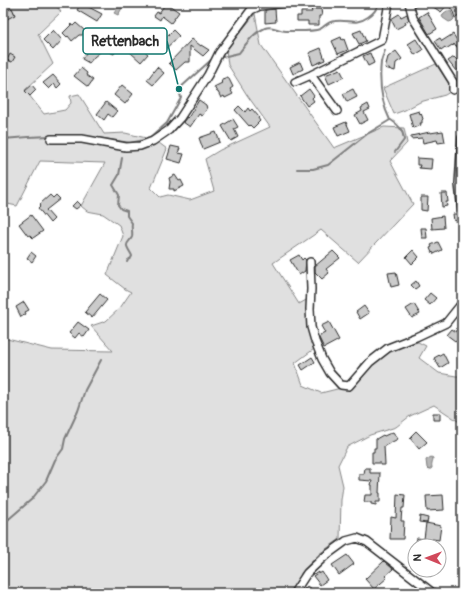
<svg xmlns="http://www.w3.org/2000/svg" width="465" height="596" font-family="Pangolin,sans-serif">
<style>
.green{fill:#e0e0e0;stroke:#868686}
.water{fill:#b6b6b6;stroke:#7e7e7e}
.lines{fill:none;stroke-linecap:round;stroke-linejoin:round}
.stream{stroke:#7e7e7e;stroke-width:2}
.building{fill:#cbcbcb;stroke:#2b2b2b}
.street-casing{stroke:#2b2b2b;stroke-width:10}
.street{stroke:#fff;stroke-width:7}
.leader{fill:none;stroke:#0f766e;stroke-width:1.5}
.callout-dot{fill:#0f766e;stroke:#fff;stroke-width:1.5}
.callout{fill:#fff;stroke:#0f766e;stroke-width:1.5}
.callout-label{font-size:14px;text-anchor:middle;font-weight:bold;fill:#2b2b2b}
</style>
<rect width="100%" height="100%" fill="#fff"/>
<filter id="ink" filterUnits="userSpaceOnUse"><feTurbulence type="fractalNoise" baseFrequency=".025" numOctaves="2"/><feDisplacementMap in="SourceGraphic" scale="8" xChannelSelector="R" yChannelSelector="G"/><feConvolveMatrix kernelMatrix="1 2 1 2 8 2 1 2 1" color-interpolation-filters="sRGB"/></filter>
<g filter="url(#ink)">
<!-- green -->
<path class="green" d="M3,3H54L61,12L38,34L53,64L25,90L44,114L65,110L71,103L70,96L79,94L104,134L125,133L155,140L167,149L151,188L160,197L168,195L190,200L214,191L205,159L220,150L270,127L247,95L228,65L226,50L255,14L261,45L334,148L384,127L404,128L407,143L390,161L413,204L358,262L321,230L273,263L299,304L308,299L314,349L295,363L303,385L321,393L345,387L353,378L362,363L378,353L418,342L426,346L419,358L439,373L456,376H462V427L458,421L434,405L410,416L396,427L370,435L347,447L338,465L343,486L341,500L340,539L319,554L301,573L299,586L294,593H252L251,592L249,593H3V338L52,350L113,351L91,326L106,321L120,308L131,292L125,289L107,275L123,236L119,225L103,214L87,211L81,206L105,163L40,161L17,206L3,203V21L15,14L12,8L8,10Z
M436,64L453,90L445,95L420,102L405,110L394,114L383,88Z"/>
<!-- water -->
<path class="water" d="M121,3H125L118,15L114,13Z
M447,11H451L454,19L452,21L449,22L443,18L442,16L444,13Z
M431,457L433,458C433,462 431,464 432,468L429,470L427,468L426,460Z"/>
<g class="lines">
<!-- stream -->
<path class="stream" d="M218,58L239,53C247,43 253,33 265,28C273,25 278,31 286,31C294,31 312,32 320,29C326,26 326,22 335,21C349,19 355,26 368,17C374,13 376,10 379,3
M391,120C399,125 403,130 404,140L395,152
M98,138L130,143L149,139L167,123L181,98L179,89L211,60L214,59
M3,139L28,137L50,136
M122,158L119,175L113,185L119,195L118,205L121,209L127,211V216L132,223C131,228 133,232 132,237C131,240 126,243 127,246C127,248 131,253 132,256L131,258L128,260L127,262
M297,169H313L328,165L367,134L390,120C381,102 379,82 381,62C382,57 384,54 385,50
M3,524L32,499L46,481L55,460L63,449L65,439L78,411L85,390L101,360"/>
</g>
<!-- building -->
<path class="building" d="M3,3H4L8,10L12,8L15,15L3,21Z
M81,3L102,14L97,22L77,10Z
M166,3L179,12L171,23L162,16L160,20L154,16L157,12L159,13Z
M427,3H458L462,10V15L455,18L453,12L448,4L441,12Z
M275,9L276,22L265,23V10Z
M311,9H321L322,16H319V25H308V21H297V16H301V12H312Z
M427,12L437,29L429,34L419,17Z
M399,14L401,17L407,14L409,20L405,22L406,24L396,29L391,19Z
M76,23L84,30L83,35H79L72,41L68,36L67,37L63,33L72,24L73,26Z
M53,30L62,40L53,50L43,40Z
M173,30L179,36L162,52L156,47Z
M361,30L366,41L359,44L353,33Z
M453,34L460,45L456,47L454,44L453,46L452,45L446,49L445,47L441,50L435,41L440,38L442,41Z
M341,37L342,40L344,39L348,50L338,54L332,41Z
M192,39L201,46V45L209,50L203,56L190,46V62H185L176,70L169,63Z
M416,39L423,50L415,55L408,44Z
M99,43L104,49L94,57L89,63L82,59L86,53L84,51L90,44L93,46Z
M108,44L117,48L114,54L105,50Z
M135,47L138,50L140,47L148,54L141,62L130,52Z
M321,48L325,60L313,65L309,53Z
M396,51L402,59L396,63L395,71L385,68L388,57Z
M370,53L374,63L368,66L363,56Z
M10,54L15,57L12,62L7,60Z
M454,57L457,60L462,57V67L456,71L448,61Z
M300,62L303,69L293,74L290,67Z
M157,67L164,73L153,85L147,80Z
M81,68L87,73L86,75L93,80L88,87L74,76Z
M340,69L344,77L329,84L325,75Z
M53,75L61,84L57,88L54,84L49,89L43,83Z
M228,77L233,87L230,89L233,94L225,98L224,96L221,98L218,92H217L214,87L222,83L221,82L222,81V79Z
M32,85L36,90L30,96L25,91Z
M122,85L133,94L125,104L114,95Z
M309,89L314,96L312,98L314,101L307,106L300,96Z
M353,89L357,97L347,102L343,94Z
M199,100L206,105L207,109L202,116L199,114L190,127L183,122L187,117L188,118Z
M106,102L117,111L112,117L108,114L104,120L97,114Z
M368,104L370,109L364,112L368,120L360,124L355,115L362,111L361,108Z
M239,106L245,112L248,108L250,111L252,109L259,117L258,118L260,121L253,128L250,125L249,126L235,110Z
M419,111L420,114L421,113L423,119L422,120V123H420L421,125L413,128L409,114Z
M233,119L238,127L234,129L238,137L231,141L222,126Z
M346,122L350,131L338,136L334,127Z
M443,131L445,142L438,143L437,140L423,143L422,138L411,139V136L430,132V133Z
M216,132L220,142L203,149L199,138Z
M171,146L180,148L178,153L184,154L181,163L167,159Z
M417,158L432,159L431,169L419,168L420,165H417Z
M175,175L179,181L181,180L184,186L174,191V189H169L170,182L169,178Z
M441,193H447L448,202H446L447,206L442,207Z
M50,195L53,198L56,195L60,199L46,210L54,219L50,223L38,208L41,205L40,204Z
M421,197H428L427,211L421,210Z
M77,201L81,205L76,209L72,206Z
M453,214H458L459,220L454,221Z
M31,215L43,231L33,238L30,235L28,236L19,224Z
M443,216L444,228L432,229L431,218Z
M421,228H426L427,238H422Z
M438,242L442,250L434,254L433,252L432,253L430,248L432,247L431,245Z
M413,250L419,257L412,264L406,257Z
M333,251L340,258L326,269L329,273L322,279L315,272V266Z
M31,252L36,256L32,262L27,258Z
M299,255L302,260L304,258L306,260L305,271L299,275L290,260Z
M396,272L399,285L391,287L388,273Z
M416,281L419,286L415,289L411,285Z
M430,293L436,298L430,305L424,300Z
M100,294L107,300L92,318L85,312Z
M24,302L29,310L25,312L26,314L21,317L16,307Z
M414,304L420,314L412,318L406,309Z
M364,306L369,313L360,319L356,312Z
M78,322L89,330L84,337L79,333L75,338L69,333Z
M329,322L339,340L324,348L319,338L321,335L325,333L321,326Z
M452,329L462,336V340L459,344L447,335Z
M443,353L448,363L440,368L434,358Z
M312,357L315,362L303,370L300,365Z
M433,413H440V420H433Z
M416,431L427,442L419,449L410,438L412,437L411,436Z
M393,432L398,439L384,446L385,465H380V463H372V452H374V448H376V439L383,435L384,436Z
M365,468H370V473H380L379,493H380V502H376V505L371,504V502H364L365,495H372V485H371L372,481L359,480V474H364Z
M397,494L405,495L404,508H402L401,521H404L403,539H390L391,517L396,518Z
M443,495L444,510L427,511L426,496Z
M420,516L428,518L427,523L419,522Z
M426,523L441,526L439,540L432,539V542L425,540L424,544L416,543L417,538L424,539Z
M347,555L354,564L339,575L332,565Z
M384,561L393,569L385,576L387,578L374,589L365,579Z
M319,572V574L322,572L327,580L320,585L313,576Z
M307,586L316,593H301Z"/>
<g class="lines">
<defs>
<path id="street" d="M409,3L413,18L453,82V90
M311,75L337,111
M295,82L311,75L382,40L389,3
M462,138L459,184L462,211
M51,139H82L126,147L140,146L153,141L169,130L180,118L208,75L219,53L251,10L260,6L285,3
M310,262L311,289L310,309L311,327L315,341L322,359L330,373L341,385L349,386L370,362L388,348L416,337L446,323L462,303
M294,593L307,573L324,557L346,541L357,538L367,542L433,593"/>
</defs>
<!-- street casing -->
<use href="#street" class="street-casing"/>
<!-- street -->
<use href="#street" class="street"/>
</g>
</g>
<!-- callouts -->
<path class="leader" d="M179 89L167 41"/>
<circle class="callout-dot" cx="179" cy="89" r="4"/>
<rect class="callout" x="83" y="28" width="84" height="26" rx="4"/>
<g class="callout-label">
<text x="125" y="46">Rettenbach</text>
</g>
<!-- margin -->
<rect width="465" height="596" fill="none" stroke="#fff" stroke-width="16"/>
<rect x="8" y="8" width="449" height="580" fill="none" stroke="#2b2b2b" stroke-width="1.5" filter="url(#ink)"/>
<!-- north arrow -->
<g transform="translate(427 558) rotate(271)"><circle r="19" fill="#ffffff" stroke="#aaaaaa"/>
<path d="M0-3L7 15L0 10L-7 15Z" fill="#d1495b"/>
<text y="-6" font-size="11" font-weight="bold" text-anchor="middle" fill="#2b2b2b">N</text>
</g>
</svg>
